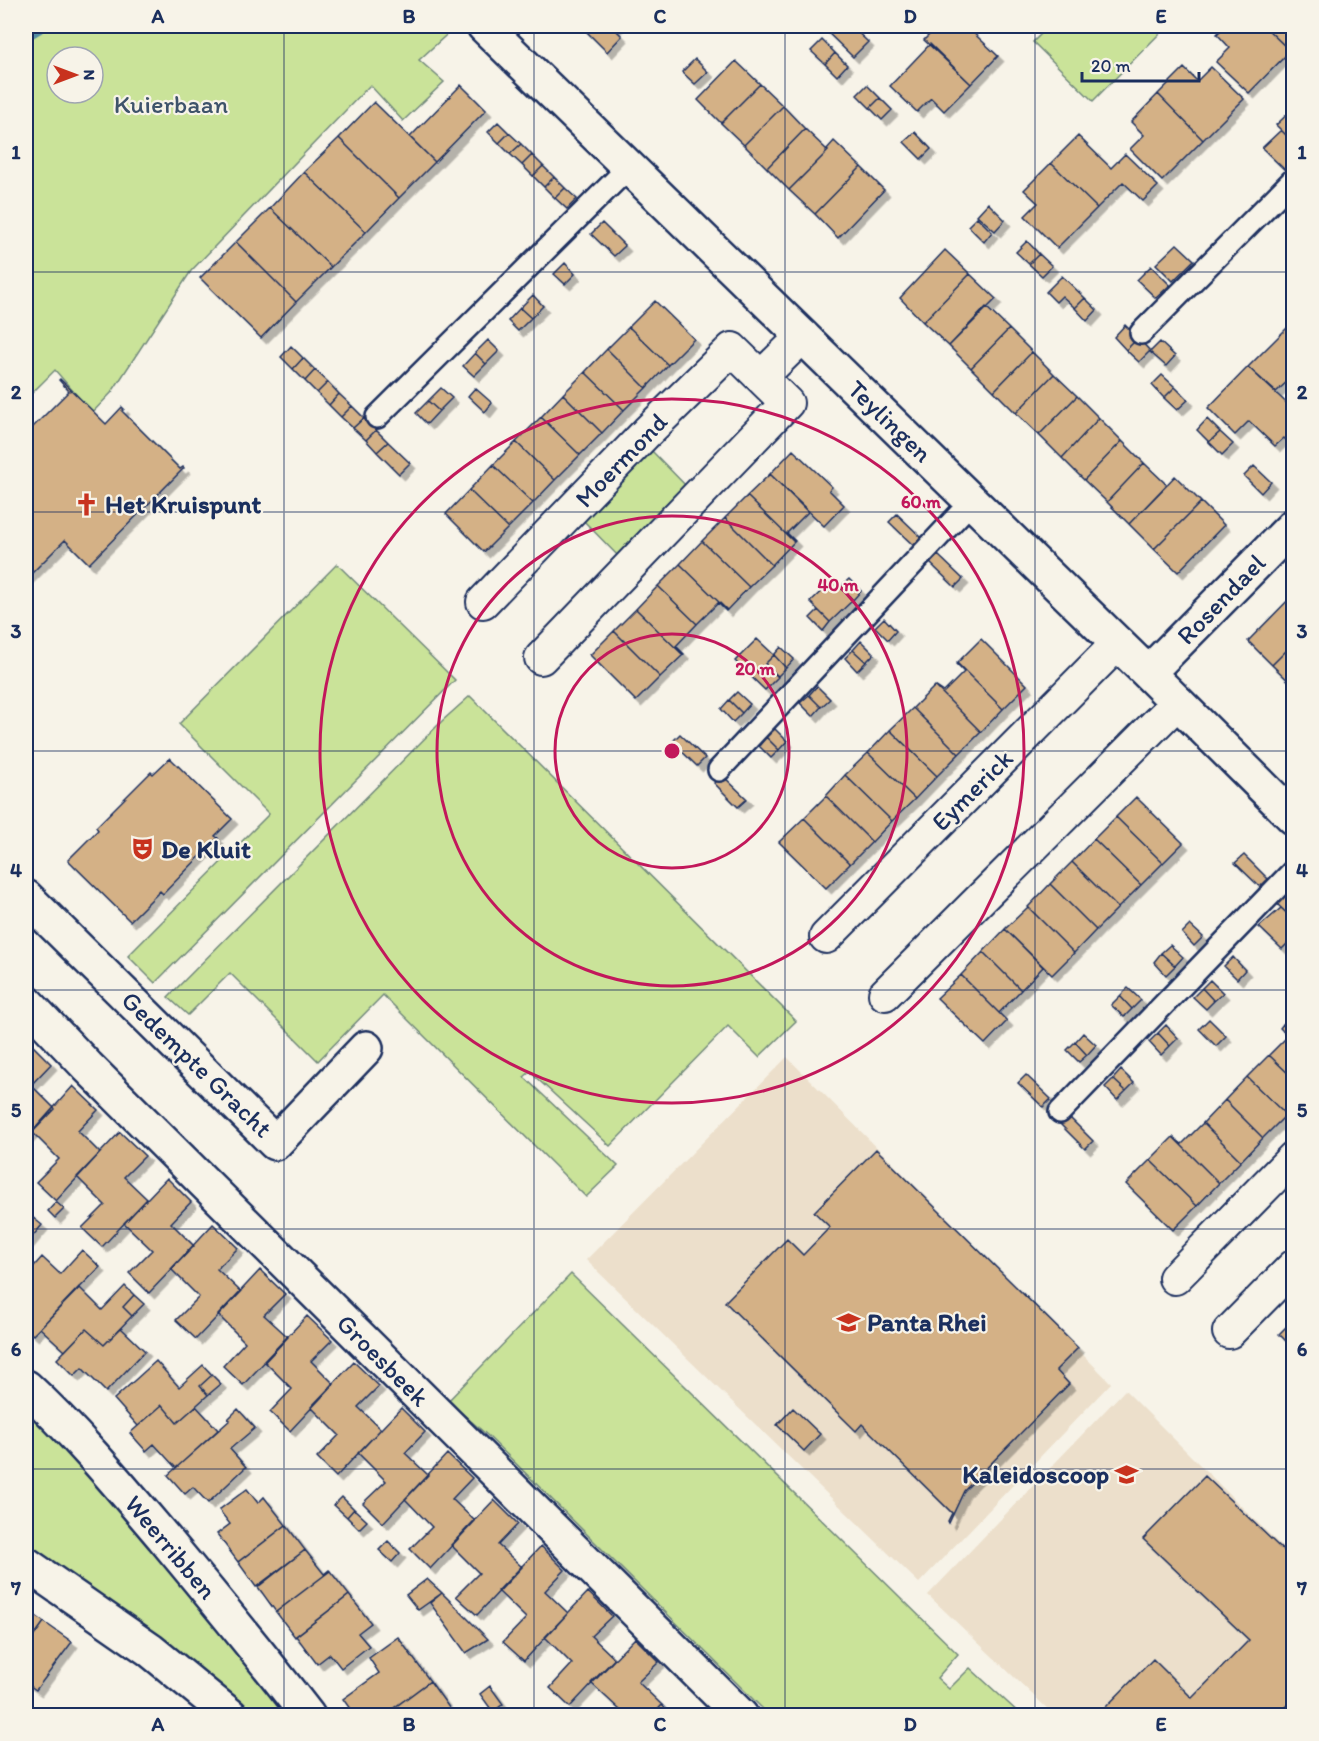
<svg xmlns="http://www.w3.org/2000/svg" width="1319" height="1741" font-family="Itim,sans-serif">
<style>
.built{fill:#ecdfcb}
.green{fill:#cae399;stroke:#72897c;stroke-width:1.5;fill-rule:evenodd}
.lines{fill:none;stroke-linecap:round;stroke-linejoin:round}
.stream{stroke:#538da3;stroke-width:12}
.building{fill:#d4b186;stroke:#1b2f5e;stroke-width:1.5;filter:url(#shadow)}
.service-casing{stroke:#1b2f5e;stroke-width:26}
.pedestrian-casing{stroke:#1b2f5e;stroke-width:36}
.minor-casing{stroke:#1b2f5e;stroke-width:38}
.service{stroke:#f7f3e8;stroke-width:21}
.pedestrian{stroke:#f7f3e8;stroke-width:32}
.minor{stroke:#f7f3e8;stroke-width:33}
.grid{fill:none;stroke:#1b2f5e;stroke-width:1.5;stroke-opacity:0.55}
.ring{fill:none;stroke:#c2185b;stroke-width:3}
.labels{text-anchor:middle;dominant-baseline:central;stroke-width:4.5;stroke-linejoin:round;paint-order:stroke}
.park-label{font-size:26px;fill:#3e536a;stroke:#f7f3e8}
.street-label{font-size:26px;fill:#1b2f5e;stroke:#f7f3e8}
.poi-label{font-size:26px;font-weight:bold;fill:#1b2f5e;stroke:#f7f3e8;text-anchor:start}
.centre{fill:#c2185b;stroke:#f7f3e8;stroke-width:3}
.ring-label{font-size:18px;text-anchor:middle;font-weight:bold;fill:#c2185b;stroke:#f7f3e8;stroke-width:4.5;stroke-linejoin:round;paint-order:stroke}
.neatline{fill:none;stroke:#1b2f5e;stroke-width:2}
.grid-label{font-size:20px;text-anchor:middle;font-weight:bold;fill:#1b2f5e}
</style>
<defs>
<filter id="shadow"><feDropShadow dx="5.5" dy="5.5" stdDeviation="0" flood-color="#0004"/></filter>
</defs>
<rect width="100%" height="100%" fill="#f7f3e8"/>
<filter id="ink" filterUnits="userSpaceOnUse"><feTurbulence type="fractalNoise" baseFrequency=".0167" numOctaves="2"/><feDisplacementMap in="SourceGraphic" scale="12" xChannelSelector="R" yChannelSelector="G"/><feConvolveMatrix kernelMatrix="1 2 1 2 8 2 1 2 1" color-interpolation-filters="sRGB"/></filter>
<g filter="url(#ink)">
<!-- built -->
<path class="built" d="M787,1057L1111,1383L919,1583L586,1260Z
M1125,1390L1293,1558V1715H1054L928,1595Z"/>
<!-- green -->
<path class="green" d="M26,26H456L419,60L444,82L403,121L370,85L191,271L112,392L92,413L55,370L26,399ZM57,57H93V93H57Z
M1049,26H1167L1093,101L1033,42Z
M650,449L690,490L621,559L580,517Z
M337,564L455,680L155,983L128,956L269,814L179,724Z
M470,696L796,1021L759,1057L728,1026L610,1146L530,1072L524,1077L618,1166L586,1197L383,995L318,1061L230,973L188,1015L168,997L442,721Z
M571,1274L958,1654L937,1678L949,1689L970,1668L1021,1715H769L487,1435L448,1401Z
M26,1399L292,1715H255L26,1548Z"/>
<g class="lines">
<!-- stream -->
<path class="stream" d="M26,35L41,26"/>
</g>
<!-- building -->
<path class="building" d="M581,26H617L614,28L622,36L607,52Z
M821,26H851L868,42L853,57Z
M938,26H966L998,56L971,84L924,40Z
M1225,26H1264L1290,51L1249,93L1216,62L1230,48L1217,34Z
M1264,26H1294V38L1285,46Z
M822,40L835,53L825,64L811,51Z
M930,44L971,84L944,111L931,98L917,112L890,86Z
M835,53L847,65L837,76L825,64Z
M695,59L708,72L695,84L682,72Z
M736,61L760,84L721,123L698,100Z
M1211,67L1244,99L1203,140L1158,94L1184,68L1197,81Z
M760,84L783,106L744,145L721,123Z
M461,85L486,110L435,162L410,137Z
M867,85L880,98L870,108L857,95Z
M1158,94L1203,140L1162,181L1130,149L1144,135L1131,122Z
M880,98L892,110L882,120L870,108Z
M374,102L435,162L399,198L339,138Z
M783,106L805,129L767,168L744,145Z
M1294,108V143L1276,125Z
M498,122L509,133L499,143L488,132Z
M805,129L828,151L789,190L767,168Z
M1281,130L1294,143V162L1285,170L1262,148Z
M915,132L931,149L921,159L904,142Z
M509,133L521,144L510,154L499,143Z
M1078,136L1111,168L1125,154L1158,186L1143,201L1123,182L1097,208L1051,163Z
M339,138L399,198L366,232L304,172Z
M834,141L861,167L815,214L789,190L828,151L826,150Z
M521,144L532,155L522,165L510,154Z
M532,155L543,166L533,176L522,165Z
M1051,163L1097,208L1057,248L1025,216L1038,203L1024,190Z
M543,166L554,177L544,187L533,176Z
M861,167L884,190L838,238L815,214Z
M304,172L366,232L331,267L270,208Z
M554,177L565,188L555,198L544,187Z
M565,188L577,199L567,209L555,198Z
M988,203L1005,220L995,231L977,215Z
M270,208L331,267L296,302L236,242Z
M977,217L992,232L984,242L968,226Z
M602,223L625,246L614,256L591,234Z
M1027,241L1039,254L1029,264L1016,252Z
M236,242L296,302L261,338L200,278Z
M1177,244L1194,260L1173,281L1156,264Z
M945,250L970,274L923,322L900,298Z
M1039,254L1052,266L1042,276L1029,264Z
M565,263L575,274L565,284L554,274Z
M1151,266L1170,285L1156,298L1137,280Z
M970,274L996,299L949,346L923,322Z
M1062,276L1085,298L1075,308L1062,296L1056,302L1046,292Z
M533,295L543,306L531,318L520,308Z
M1085,298L1097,310L1087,321L1075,308Z
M655,301L694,339L668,365L629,327Z
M986,307L1009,329L971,368L949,346Z
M520,308L531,318L518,331L508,321Z
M1125,325L1138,338L1126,350L1114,337Z
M1289,326L1294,331V384L1289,380L1276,392L1248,367Z
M629,327L668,365L646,388L607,349Z
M1009,329L1032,352L994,391L971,368Z
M1138,338L1150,351L1139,362L1126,350Z
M488,340L499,351L486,364L475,353Z
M1160,342L1175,356L1166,366L1150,352Z
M291,346L303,358L293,369L281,357Z
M607,349L646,388L624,410L585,372Z
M1032,352L1054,374L1016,413L994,391Z
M475,353L486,364L474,376L463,366Z
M303,358L315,370L305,381L293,369Z
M1248,367L1294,410V435L1287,441L1284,438L1275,446L1249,421L1235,435L1208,408Z
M315,370L328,382L317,393L305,381Z
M585,372L624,410L602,433L563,394Z
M1054,374L1077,396L1039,435L1016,413Z
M1162,375L1175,387L1164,398L1152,385Z
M60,379L106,424L122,407L124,409L122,411L180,469L183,467L184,468L89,564L65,540L26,579V430L28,432L69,391L59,380Z
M328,382L339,394L329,405L317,393Z
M1175,387L1188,400L1177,410L1164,398Z
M441,388L452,398L439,411L428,401Z
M475,388L492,403L485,412L468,396Z
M339,394L352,406L341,417L329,405Z
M563,394L602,433L580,455L541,417Z
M1077,396L1099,418L1062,458L1039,435Z
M428,401L439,411L427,424L416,413Z
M352,406L364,418L353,428L341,417Z
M541,417L580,455L555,480L516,442Z
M364,418L376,430L366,440L353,428Z
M1099,418L1122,441L1084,480L1062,458Z
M1207,419L1220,432L1209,442L1197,430Z
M376,430L388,442L377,452L366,440Z
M1220,432L1233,444L1222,455L1209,442Z
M1122,441L1144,463L1107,502L1084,480Z
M388,442L410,463L399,474L377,452Z
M516,442L555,480L533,503L493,465Z
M793,450L832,487L829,490L844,505L824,526L770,474Z
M1144,463L1167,485L1129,524L1107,502Z
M493,465L533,503L508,528L469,490Z
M1254,466L1271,482L1261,493L1244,476Z
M770,474L808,512L787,533L795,541L794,542L747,496Z
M1175,476L1201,502L1154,549L1129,524Z
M469,490L508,528L484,552L446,514Z
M747,496L794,542L772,565L725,518Z
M1201,502L1224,525L1178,572L1154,549Z
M897,514L922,538L914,546L889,522Z
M725,518L772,565L749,587L702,541Z
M702,541L749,587L727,610L680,564Z
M938,555L963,579L955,587L930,563Z
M680,564L727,610L726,611L718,603L697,624L658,586Z
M849,579L861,591L853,600L840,587Z
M833,580L853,600L830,622L810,602Z
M658,586L697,624L676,646L684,654L683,655L636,609Z
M1294,594V643L1272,665L1248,641Z
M636,609L683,655L660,677L614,631Z
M818,610L830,622L823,631L810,618Z
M884,618L896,631L888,640L875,627Z
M614,631L660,677L636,701L590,655Z
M757,639L774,655L765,664L778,677L765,690L735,661Z
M981,639L1027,685L1003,709L957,663Z
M861,641L874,654L866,662L853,650Z
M1294,643V686L1272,665Z
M781,647L794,659L786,668L774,655Z
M853,650L866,662L857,671L845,658Z
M774,655L786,668L778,676L765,664Z
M957,663L1003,709L981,732L935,686L944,692L964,672L956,664Z
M817,686L830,699L821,707L809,695Z
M935,686L981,732L959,754L913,708Z
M737,692L750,704L742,713L729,700Z
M809,695L821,707L813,716L800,703Z
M729,700L742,713L733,722L721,709Z
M913,708L959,754L937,776L890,730Z
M775,729L787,741L779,750L766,737Z
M890,730L937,776L915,799L868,753Z
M680,734L705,758L697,766L672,742Z
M766,737L779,750L771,758L759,746Z
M868,753L915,799L892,821L845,775Z
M170,758L232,819L215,836L218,838L163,894L160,891L130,921L68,860L98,830L96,827L151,772L153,774Z
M722,775L747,799L738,807L714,783Z
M845,775L892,821L872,842L826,796Z
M826,796L872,842L850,864L804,818Z
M1136,797L1183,843L1163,863L1116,817Z
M1116,817L1163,863L1141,885L1094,839Z
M804,818L850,864L826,888L779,842Z
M1094,839L1141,885L1118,908L1072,862Z
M1244,855L1268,879L1260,887L1235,863Z
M1072,862L1118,908L1096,930L1050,884Z
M1050,884L1096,930L1074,953L1028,907Z
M1285,896L1294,904V920L1277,904Z
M1028,907L1074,953L1052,975L1005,929Z
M1281,908L1294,920V937L1282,949L1259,927Z
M1190,925L1203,937L1194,946L1182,933Z
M1005,929L1043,967L1021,990L983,952Z
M1170,945L1183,957L1175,966L1161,953Z
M983,952L1021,990L999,1013L961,975Z
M1161,953L1175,966L1166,975L1154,962Z
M1233,957L1245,970L1237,979L1224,966Z
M961,975L1007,1021L985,1044L937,998Z
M1210,980L1223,993L1214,1001L1202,988Z
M1128,988L1141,1000L1132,1009L1120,996Z
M1202,988L1214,1001L1206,1009L1193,997Z
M1120,996L1132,1009L1124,1017L1111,1005Z
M1294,1013V1034L1283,1024Z
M1209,1019L1226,1036L1216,1046L1199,1029Z
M1283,1024L1294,1034V1079L1269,1055L1288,1036L1280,1028Z
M1166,1025L1178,1038L1170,1046L1158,1033Z
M1083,1033L1096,1045L1087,1055L1075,1042Z
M1158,1033L1170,1046L1161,1055L1149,1042Z
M27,1040L51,1064L31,1085L55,1109L26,1139Z
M1075,1042L1087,1055L1079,1062L1067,1050Z
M1269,1055L1294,1079V1108L1286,1115L1247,1077Z
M1121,1070L1134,1083L1126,1091L1113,1079Z
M1026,1075L1051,1099L1043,1107L1018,1083Z
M1247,1077L1286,1115L1263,1138L1225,1100Z
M1113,1079L1126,1091L1117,1100L1105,1087Z
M73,1086L98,1110L78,1131L100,1153L56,1201L36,1182L59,1159L32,1132Z
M1225,1100L1263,1138L1241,1161L1203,1123Z
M1068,1116L1093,1141L1085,1149L1060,1124Z
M1203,1123L1241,1161L1219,1183L1173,1137L1182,1144Z
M120,1132L145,1156L124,1177L147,1199L102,1247L82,1228L105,1205L77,1177Z
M1173,1137L1219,1183L1197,1206L1150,1160Z
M876,1149L1078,1348L1056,1370L1069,1384L964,1491L949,1523L948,1521L952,1513L862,1424L856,1431L725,1302L787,1239L803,1255L830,1227L814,1212Z
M1150,1160L1197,1206L1173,1230L1126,1184Z
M167,1178L191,1202L171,1223L194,1246L149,1293L129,1273L152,1250L124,1223Z
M56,1202L64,1209L55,1218L48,1211Z
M26,1212L42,1225L26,1244Z
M213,1224L238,1248L217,1269L241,1292L196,1339L176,1320L199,1297L171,1269Z
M82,1250L100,1267L33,1335L26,1329V1275L42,1257L60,1274Z
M260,1270L285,1294L264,1315L288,1337L243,1385L223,1366L245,1342L218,1315Z
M125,1286L134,1295L123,1307L132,1316L104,1345L86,1329L65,1351L40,1328L79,1287L102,1310Z
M134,1295L144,1304L132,1316L123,1307Z
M307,1316L332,1340L311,1361L334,1384L290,1431L270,1412L292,1389L264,1361Z
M1294,1319V1349L1279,1334Z
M121,1328L145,1351L106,1392L82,1368L74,1376L57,1359L86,1329L104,1345Z
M156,1361L179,1387L203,1365L212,1375L200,1386L208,1395L177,1423L162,1405L138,1426L114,1399Z
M354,1362L379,1386L358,1407L381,1429L336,1477L317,1458L339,1435L311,1407Z
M212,1375L221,1384L208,1395L200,1386Z
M162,1405L177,1423L196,1406L218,1430L176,1468L154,1444L146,1451L130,1433Z
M401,1408L425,1432L405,1453L428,1475L383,1523L363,1503L386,1481L358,1453Z
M793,1408L820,1434L804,1451L777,1425Z
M238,1409L255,1428L230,1449L246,1467L208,1503L193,1487L185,1494L168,1475L230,1420L228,1419Z
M447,1454L472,1478L452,1499L475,1521L430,1569L410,1549L432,1527L405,1499Z
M1205,1476L1294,1561V1699L1277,1716H1097L1153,1659L1192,1698L1249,1640L1143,1539Z
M247,1489L258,1503L264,1497L286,1525L238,1562L217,1534L230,1524L219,1510Z
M342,1497L354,1509L347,1517L334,1505Z
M494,1500L518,1524L498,1545L522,1567L477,1615L456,1596L479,1573L451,1545Z
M354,1509L367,1521L359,1529L347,1517Z
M286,1525L305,1550L256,1587L238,1562Z
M388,1541L400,1553L392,1562L379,1550Z
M541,1546L565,1570L545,1591L568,1613L524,1661L503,1642L526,1618L498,1591Z
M305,1550L324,1574L329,1570L330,1571L276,1612L258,1587Z
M330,1571L349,1595L295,1637L276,1612Z
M427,1579L442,1593L418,1610L406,1595Z
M588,1592L612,1616L591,1636L615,1659L570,1707L550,1688L572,1664L545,1637Z
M442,1593L488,1639L466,1653L430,1603Z
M349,1595L371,1623L358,1633L369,1646L341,1668L330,1654L317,1664L296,1636Z
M26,1609L44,1622L26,1647Z
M44,1622L72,1642L36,1690L26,1683V1647Z
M398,1637L430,1681L383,1716H355L343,1699L379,1673L369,1658Z
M635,1638L659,1662L638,1682L662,1705L652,1716H615L620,1710L591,1683Z
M430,1681L455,1716H383Z
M490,1686L503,1704L493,1712L480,1694Z
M662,1705L672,1716H652Z"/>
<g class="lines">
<defs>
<path id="service" d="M1141,333L1294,179
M377,417L629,167
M719,770L972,501
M1060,1112L1294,870"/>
<path id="pedestrian" d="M761,377L803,336
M483,602L647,432L732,349L787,403L541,658
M826,937L1118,643
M885,994L1178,702
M1175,1278L1294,1157
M1229,1332L1294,1266"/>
<path id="minor" d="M484,26L1148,673L1294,818
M1148,673L1294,525
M26,897L275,1143L366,1048
M26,1002L88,1067L741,1716
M26,1387C76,1433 120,1486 164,1538C213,1597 261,1655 308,1716
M26,1564L150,1650L231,1716"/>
</defs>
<!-- service casing -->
<use href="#service" class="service-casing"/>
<!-- pedestrian casing -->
<use href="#pedestrian" class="pedestrian-casing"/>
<!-- minor casing -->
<use href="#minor" class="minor-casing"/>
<!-- service -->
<use href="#service" class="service"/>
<!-- pedestrian -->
<use href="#pedestrian" class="pedestrian"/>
<!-- minor -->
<use href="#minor" class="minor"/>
</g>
</g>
<!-- grid -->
<path class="grid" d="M284,26V1716M534,26V1716M785,26V1716M1035,26V1716M26,272H1294M26,512H1294M26,751H1294M26,990H1294M26,1229H1294M26,1469H1294"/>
<!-- distance rings -->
<g class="ring">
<circle cx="672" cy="751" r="117"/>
<circle cx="672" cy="751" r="235"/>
<circle cx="672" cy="751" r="352"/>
</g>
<!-- icons -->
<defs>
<symbol id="church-bare" viewBox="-9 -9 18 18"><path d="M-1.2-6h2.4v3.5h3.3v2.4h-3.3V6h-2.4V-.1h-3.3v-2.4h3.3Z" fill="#c8321e" stroke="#f7f3e8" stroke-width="2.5" paint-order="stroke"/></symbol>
<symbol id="theatre-bare" viewBox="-9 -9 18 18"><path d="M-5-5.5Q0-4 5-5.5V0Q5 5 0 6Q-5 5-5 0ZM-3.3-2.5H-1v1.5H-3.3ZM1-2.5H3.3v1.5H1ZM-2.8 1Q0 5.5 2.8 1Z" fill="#c8321e" stroke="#f7f3e8" stroke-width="2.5" paint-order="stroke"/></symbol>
<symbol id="school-bare" viewBox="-9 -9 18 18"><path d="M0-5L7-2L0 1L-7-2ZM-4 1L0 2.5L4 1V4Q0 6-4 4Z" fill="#c8321e" stroke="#f7f3e8" stroke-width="2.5" paint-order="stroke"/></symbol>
</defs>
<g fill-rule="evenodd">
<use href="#church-bare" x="70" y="488" width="33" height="33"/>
<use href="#theatre-bare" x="126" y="832" width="33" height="33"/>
<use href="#school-bare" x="832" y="1306" width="33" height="33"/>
<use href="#school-bare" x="1110" y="1458" width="33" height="33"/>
</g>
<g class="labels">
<!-- park labels -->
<g class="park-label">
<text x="171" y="104">Kuierbaan</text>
</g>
<!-- street labels -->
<g class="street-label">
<text transform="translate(890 421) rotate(44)">Teylingen</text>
<text transform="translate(621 460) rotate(-46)">Moermond</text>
<text transform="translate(1221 599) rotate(-46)">Rosendael</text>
<text transform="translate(972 790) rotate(-45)">Eymerick</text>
<text transform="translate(197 1064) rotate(44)">Gedempte Gracht</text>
<text transform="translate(383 1360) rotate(45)">Groesbeek</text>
<text transform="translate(171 1547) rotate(50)">Weerribben</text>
</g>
<!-- poi labels -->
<g class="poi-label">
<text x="105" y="504">Het Kruispunt</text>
<text x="161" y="849">De Kluit</text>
<text x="867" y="1322">Panta Rhei</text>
<text x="1109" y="1474" text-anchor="end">Kaleidoscoop</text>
</g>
</g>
<circle cx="672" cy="751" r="9" class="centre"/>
<g class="ring-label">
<text x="921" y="508">60 m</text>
<text x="838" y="591">40 m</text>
<text x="755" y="675">20 m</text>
</g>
<!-- margin -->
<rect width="1319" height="1741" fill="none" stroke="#f7f3e8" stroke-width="66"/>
<!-- north arrow -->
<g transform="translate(75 75) rotate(90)"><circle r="28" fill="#f7f3e8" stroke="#9fa5b1" stroke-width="1.5"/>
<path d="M0-4.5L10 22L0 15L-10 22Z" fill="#c8321e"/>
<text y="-9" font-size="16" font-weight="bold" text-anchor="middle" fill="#1b2f5e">N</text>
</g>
<!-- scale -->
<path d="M1082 72v9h117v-9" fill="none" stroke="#1b2f5e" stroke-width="3"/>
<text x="1091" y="72" font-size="18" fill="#1b2f5e" stroke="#f7f3e8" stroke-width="4.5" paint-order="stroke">20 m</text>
<rect x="33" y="33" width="1253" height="1675" class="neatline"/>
<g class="grid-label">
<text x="158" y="23">A</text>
<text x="409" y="23">B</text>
<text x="660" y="23">C</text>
<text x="910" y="23">D</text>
<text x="1161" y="23">E</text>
<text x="16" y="159">1</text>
<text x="1302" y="159">1</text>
<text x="16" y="399">2</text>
<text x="1302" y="399">2</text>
<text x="16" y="638">3</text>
<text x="1302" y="638">3</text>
<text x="16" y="877">4</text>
<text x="1302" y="877">4</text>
<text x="16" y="1117">5</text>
<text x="1302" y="1117">5</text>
<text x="16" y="1356">6</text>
<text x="1302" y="1356">6</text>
<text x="16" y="1595">7</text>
<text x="1302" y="1595">7</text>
<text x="158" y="1731">A</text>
<text x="409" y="1731">B</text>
<text x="660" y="1731">C</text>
<text x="910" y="1731">D</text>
<text x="1161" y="1731">E</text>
</g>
</svg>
